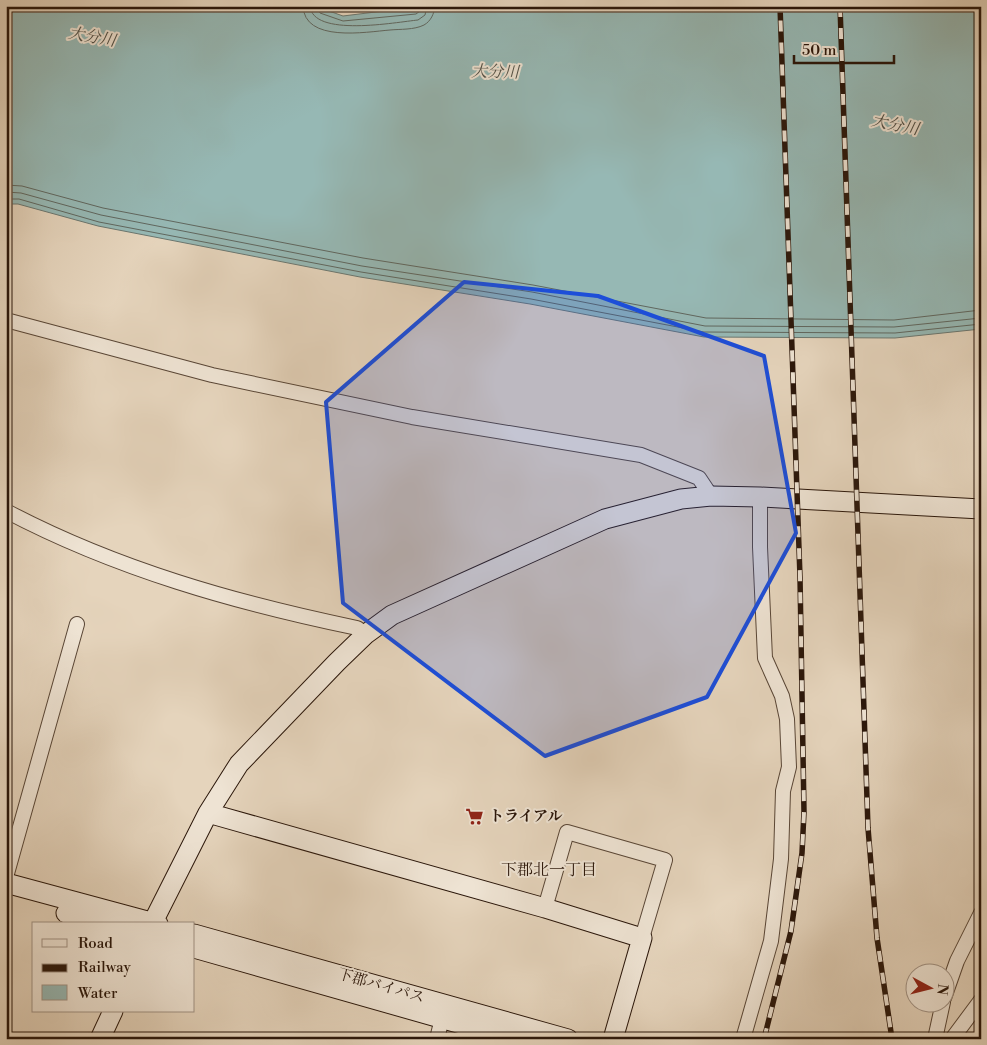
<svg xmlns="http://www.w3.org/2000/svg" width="987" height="1045" font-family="'Libre Bodoni','Noto Serif JP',serif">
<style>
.water{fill:#96b8b4;stroke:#6b7770}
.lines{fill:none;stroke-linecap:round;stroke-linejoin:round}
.shore{stroke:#60675f;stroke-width:1}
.street-casing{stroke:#594636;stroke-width:16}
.secondary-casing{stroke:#2a160a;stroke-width:21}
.street{stroke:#eee3d3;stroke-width:14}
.secondary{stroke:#eee3d3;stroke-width:19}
.rail-casing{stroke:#2a160a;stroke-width:5.5}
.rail{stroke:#eee3d3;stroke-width:4;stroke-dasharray:11;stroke-linecap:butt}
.marked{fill:#1d4ed8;fill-opacity:0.2;stroke:#1d4ed8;stroke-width:4;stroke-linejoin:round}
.labels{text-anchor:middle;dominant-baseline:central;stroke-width:4;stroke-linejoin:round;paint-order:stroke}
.poi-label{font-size:15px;font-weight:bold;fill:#2a160a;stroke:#eee3d3;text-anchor:start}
.street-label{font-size:15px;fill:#2a160a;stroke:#eee3d3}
.water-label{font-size:16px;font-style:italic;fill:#504f46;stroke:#eee3d3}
.neighbourhood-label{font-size:16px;fill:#2a160a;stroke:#eee3d3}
</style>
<rect width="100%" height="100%" fill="#e5d4bc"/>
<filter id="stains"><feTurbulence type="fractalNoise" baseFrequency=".004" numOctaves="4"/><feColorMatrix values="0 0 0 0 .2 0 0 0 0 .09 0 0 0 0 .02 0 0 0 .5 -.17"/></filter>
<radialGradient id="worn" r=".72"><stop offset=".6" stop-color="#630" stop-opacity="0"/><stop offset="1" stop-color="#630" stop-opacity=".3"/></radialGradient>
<!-- water -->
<path class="water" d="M6,6H315L343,16L424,6H981V329L895,338L704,337L530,304L360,277L98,226L18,204H6Z"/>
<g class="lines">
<!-- shore -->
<path class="shore" d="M303,6C304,43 366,32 390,30C400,29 414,30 424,25C431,21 434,14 435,6
M310,6C312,38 397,22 418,20L425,15L427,6
M317,6L320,13L343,21L416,14L420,11L421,6
M6,185L22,186L103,208L363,258L533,285L706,318L894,320L981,310
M6,192L21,193L101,215L362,266L532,292L705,326L894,327L981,318
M6,199H19L99,222L361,272L531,299L704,332L895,333L981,324"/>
<defs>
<path id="street" d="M6,320L212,375L412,417L641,455L699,478L711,496
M6,511C116,569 236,603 357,628L366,634
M6,877L77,624
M545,908L567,832L665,860L642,938
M944,998L957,961L981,913
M437,1039L444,1010
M743,1039L771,941L781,859L783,791L789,767L787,719L782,696L765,658L760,547V497
M935,1039L943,1002
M952,1039L981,1000"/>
<path id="secondary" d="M208,813L545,908L642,938L613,1039
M6,883L158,924
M66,913L106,924
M152,924L208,813L239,764L337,662L366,634L392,615L605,519L681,499L711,496L760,497L981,509
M194,934L568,1039
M194,948L514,1039
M100,1039L113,1011"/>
</defs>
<!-- street casing -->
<use href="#street" class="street-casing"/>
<!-- secondary casing -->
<use href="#secondary" class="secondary-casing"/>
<!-- street -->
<use href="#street" class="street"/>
<!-- secondary -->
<use href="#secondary" class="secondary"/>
<defs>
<path id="rail" d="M840,6L868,828L877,938L892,1039
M764,1039L791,931L802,853L804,812L800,577L780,6"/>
</defs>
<!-- rail casing -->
<use href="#rail" class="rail-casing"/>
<!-- rail -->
<use href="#rail" class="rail"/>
</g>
<!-- marked area -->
<path class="marked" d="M464,282L598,296L764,356L796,533L707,697L545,756L343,603L326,402Z"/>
<!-- icons -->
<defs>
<symbol id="supermarket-bare" viewBox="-9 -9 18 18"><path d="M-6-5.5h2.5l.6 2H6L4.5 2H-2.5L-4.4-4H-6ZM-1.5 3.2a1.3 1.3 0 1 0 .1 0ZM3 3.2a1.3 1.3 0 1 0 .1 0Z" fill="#8f2418" stroke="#eee3d3" stroke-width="2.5" paint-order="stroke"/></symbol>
</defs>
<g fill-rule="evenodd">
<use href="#supermarket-bare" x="462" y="804" width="25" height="25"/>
</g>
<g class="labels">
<!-- poi labels -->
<g class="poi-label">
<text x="489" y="816">トライアル</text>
</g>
<!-- street labels -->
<g class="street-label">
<text transform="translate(381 986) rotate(16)">下郡バイパス</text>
</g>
<!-- water labels -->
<g class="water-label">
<text transform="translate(92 37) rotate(10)">大分川</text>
<text transform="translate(495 72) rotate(1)">大分川</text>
<text transform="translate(895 125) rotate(11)">大分川</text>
</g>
<!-- neighbourhood labels -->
<g class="neighbourhood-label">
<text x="549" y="870">下郡北一丁目</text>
</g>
</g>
<!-- margin -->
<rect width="987" height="1045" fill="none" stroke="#e5d4bc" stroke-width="25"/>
<rect x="8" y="8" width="972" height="1030" fill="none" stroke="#2a160a" stroke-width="2.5"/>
<rect x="12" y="12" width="962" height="1020" fill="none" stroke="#2a160a"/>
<!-- legend -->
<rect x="32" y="922" width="162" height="90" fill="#eee3d3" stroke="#a09183"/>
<rect x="42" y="939" width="25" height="8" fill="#eee3d3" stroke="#a09183"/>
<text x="78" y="948" font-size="15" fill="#2a160a">Road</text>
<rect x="42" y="964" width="25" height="8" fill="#2a160a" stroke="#a09183"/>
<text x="78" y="972" font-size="15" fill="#2a160a">Railway</text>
<rect x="42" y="985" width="25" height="15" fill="#96b8b4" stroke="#a09183"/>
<text x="78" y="998" font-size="15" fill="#2a160a">Water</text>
<!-- north arrow -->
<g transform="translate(930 988) rotate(97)"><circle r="24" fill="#eee3d3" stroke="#a09183"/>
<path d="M0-4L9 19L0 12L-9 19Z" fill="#8f2418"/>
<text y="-8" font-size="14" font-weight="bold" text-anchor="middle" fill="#2a160a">N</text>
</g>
<!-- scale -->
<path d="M794 55v8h100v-8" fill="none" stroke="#2a160a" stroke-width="2.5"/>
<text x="802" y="55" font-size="15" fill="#2a160a" stroke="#eee3d3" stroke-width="4" paint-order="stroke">50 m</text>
<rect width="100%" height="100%" filter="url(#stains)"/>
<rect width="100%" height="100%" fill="url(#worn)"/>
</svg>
